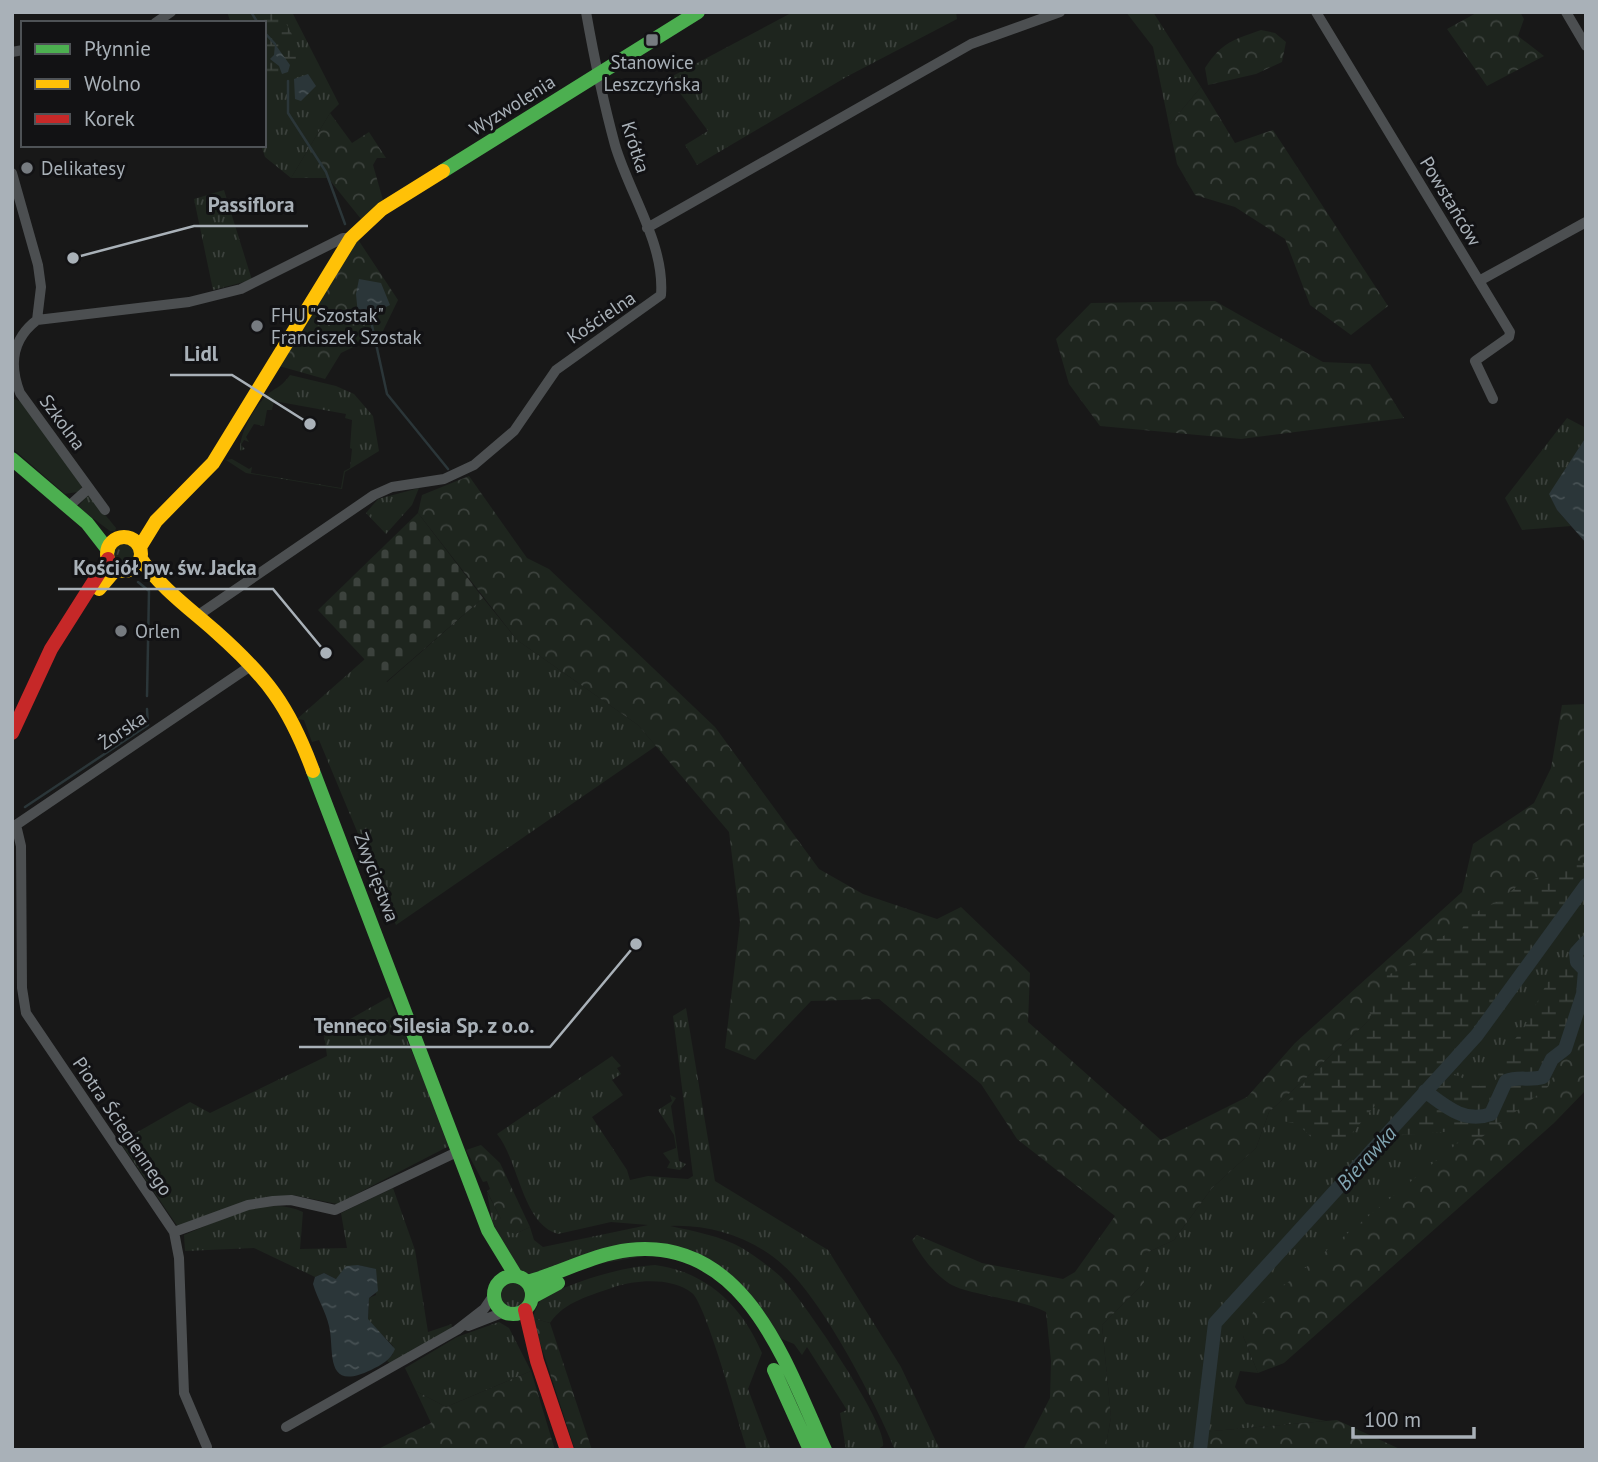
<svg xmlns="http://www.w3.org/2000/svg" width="1598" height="1462" font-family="'PT Sans',sans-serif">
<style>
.grass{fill:url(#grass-tufts)}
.forest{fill:url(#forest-crowns)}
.wetland{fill:url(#wetland-marsh)}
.cemetery{fill:url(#cemetery-stones)}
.park{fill:#1e251e}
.water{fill:url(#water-ripples)}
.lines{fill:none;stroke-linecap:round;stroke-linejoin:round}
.stream{stroke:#2b3639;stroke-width:2.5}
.river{stroke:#2b3639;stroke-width:14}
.street{stroke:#4c4f51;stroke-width:10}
.fast{stroke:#4caf50;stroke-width:14}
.slow{stroke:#ffc107;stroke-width:14}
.jam{stroke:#c62828;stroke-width:14}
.poi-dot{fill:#767b80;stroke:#121214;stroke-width:2.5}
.labels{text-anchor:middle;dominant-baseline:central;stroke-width:6;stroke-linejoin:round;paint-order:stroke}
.poi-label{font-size:19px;fill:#a9b1b8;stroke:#121214;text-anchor:start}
.street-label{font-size:19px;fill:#a9b1b8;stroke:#121214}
.water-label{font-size:21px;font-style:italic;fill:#81a5b2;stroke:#121214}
.leader{fill:none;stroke:#a9b1b8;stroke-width:2.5}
.callout-dot{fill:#a9b1b8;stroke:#121214;stroke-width:2.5}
.callout-label{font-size:21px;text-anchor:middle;font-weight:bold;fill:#a9b1b8;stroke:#121214;stroke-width:6;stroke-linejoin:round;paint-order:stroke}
</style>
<defs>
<pattern id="grass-tufts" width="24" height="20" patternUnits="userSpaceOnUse" patternTransform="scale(1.75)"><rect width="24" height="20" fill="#1e251e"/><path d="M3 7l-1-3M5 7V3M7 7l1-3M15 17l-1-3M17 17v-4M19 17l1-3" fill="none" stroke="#3c423d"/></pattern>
<pattern id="forest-crowns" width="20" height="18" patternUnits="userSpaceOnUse" patternTransform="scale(1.75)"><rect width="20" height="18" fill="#1e251e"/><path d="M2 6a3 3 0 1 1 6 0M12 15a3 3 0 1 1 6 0" fill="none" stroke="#3c423d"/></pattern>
<pattern id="wetland-marsh" width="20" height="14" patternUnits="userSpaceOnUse" patternTransform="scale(1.75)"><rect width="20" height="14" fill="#1e251e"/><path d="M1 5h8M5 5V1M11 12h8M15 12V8" fill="none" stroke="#3c423d"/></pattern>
<pattern id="cemetery-stones" width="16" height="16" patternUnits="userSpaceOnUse" patternTransform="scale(1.75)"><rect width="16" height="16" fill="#1e251e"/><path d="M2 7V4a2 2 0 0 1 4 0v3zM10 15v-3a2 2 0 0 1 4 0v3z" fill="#3c423d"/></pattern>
<pattern id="water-ripples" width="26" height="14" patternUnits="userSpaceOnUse" patternTransform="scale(1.75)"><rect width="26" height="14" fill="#2b3639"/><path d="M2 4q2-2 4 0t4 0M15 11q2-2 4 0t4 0" fill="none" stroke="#475154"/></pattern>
</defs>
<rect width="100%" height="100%" fill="#181818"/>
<!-- grass -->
<path class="grass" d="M227,12H292L339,104L330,113L291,178L265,157L261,145H264V23H231Z
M793,12H956L957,19L848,76L697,165L685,145L708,131L669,78Z
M1126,12H1153L1201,87L1169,125L1153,47Z
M224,190L252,280L213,290L194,199Z
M290,375L336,386L354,394L373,416L379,451L345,472L342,489L246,473L226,460L232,459L249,469L252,467L251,473L341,488L344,471L350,468L352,449L350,448L352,420L345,418L346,414L274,401L272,410H267L264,426L254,424L246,437L249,442L244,440L241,445L245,449L240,451C239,434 254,408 266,396C275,387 280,389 290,375Z
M1567,418L1586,428V437L1550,494L1557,510L1571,526L1522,530L1505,498Z
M419,488L412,505L386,534L366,513L378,499Z
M88,494L116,528L115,531H110L78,507Z
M112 554a12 12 0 1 1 24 0a12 12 0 1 1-24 0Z
M483,598L517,640L638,725L656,746L396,925L319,740L312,742L304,720L297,719L365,659L387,682Z
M1586,862V1016L1498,1110L1243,1336L1258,1373L1240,1371L1235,1387L1246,1404L1326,1421L1202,1432L1200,1450H1105L1111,1417L1102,1325L1144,1283V1254L1174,1240L1212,1188L1256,1148L1269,1112L1484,915L1542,894Z
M389,997L451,1145L337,1204L293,1195L252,1200L178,1227L120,1142L190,1102L210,1113L327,1056L324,1034Z
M686,1008L715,1181L828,1250L901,1367L940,1450H895C875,1401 823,1301 784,1266C754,1238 710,1224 670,1226C693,1231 721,1236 742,1248C755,1256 770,1267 781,1277C801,1298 888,1423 883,1446L876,1450H846L840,1413L847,1410L807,1347L802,1355L794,1344L782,1339L685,1249L529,1276L517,1271L492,1221L487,1192L501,1219L515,1234L530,1227L534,1240L543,1247L648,1225L611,1222L558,1234C522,1224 519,1161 497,1134L612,1056L621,1066L617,1068L621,1074L612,1080L623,1095L592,1117L627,1170L630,1180L648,1176L688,1179L693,1176L673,1016Z
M670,1095L676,1098L671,1106L679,1161L686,1164L680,1170L667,1168L670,1162L663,1153L676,1148L674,1135L658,1110L672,1101Z
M393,1188L415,1250L428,1332L452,1324L451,1331L392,1365L387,1361L393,1354V1346L368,1320L369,1298L376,1295L371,1268L358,1265L336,1279L324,1273L315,1277L254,1248L185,1251L184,1235C220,1221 265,1194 303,1212L300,1249L347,1248L341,1213Z
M655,1265C707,1272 742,1306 762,1353L748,1389L771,1450H747C739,1425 706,1304 692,1293C672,1277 636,1280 614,1287C590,1296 565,1301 550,1323L532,1318L541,1298C577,1281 615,1268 655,1265Z
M498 1295a14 14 0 1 1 28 0a14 14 0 1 1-28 0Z
M499,1322L509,1328L531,1371L446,1407L416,1391L405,1368L457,1337Z"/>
<!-- forest -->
<path class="forest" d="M1478,12H1520L1524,19L1518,36L1544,56L1487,86L1447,29Z
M1261,30L1275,33L1286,42L1282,62L1256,74L1208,85L1205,68C1222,42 1233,40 1261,30Z
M1201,87L1235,143L1273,130L1388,306L1351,335L1310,305L1285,239L1235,207L1195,195L1177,164L1169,125Z
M330,113L352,143L369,132L386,158H377L373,165L383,200L361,219L328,178H291Z
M357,238L398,300L382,333L341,353L325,379L279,366Z
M1215,301L1323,362L1370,364L1404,418L1241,439L1100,426L1069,384L1056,339L1091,303Z
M469,476L527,558L549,569L715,727L819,869L863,894L937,919L961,907L1030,973L1028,1022L1161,1140L1247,1097L1295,1043L1462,892L1473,844L1534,803L1551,768L1562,705L1586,704V862L1542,894L1484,915L1269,1112L1256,1148L1212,1188L1174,1240L1144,1254V1283L1102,1325L1111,1417L1105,1450H1023L1050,1398L1051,1361L1046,1312C1019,1298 964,1295 947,1282C932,1271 921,1256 912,1240L917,1235L982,1263L1063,1279L1075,1272L1115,1216L1017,1139L981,1084L879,999L811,1001L755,1060L725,1048L740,922L729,832L638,725L517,640L418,513L422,495Z
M1586,1016V1090L1554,1123L1284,1363L1258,1373L1243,1336L1254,1310L1498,1110Z
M481,1145L500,1163L530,1227L515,1234L502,1229L501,1219L487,1191L490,1189L487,1181L483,1182L466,1150Z
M532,1318L550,1323L592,1450H575Z
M531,1371L555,1450H376L431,1423L416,1391L446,1407Z
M1337,1420L1402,1450H1200L1201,1432Z"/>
<!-- wetland -->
<path class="wetland" d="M245,12H280L296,42L298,61L291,71L266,85L264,23H252Z
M1577,860L1586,864V878L1443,1068L1478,1086L1495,1083L1507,1049L1524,1028L1547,983L1569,958L1586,928V1025L1568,1047L1548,1087L1482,1137L1466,1139L1457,1131L1390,1136L1388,1118L1379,1101L1343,1144L1312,1138L1298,1124L1272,1119L1302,1085L1373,1018L1367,1008L1385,996L1387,975C1415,966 1413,962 1432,943C1438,936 1453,933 1462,929L1468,916L1499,901L1516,887Z"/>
<!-- cemetery -->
<path class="cemetery" d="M418,513L483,598L386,682L318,610Z"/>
<!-- park -->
<path class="park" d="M12,398L22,402L80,481L82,487L78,492L65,494L12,448Z"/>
<!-- water -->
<path class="water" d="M275,44L290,65L288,72L282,74L279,66L270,59L274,55Z
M308,74L316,86L301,101L295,99L294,79Z
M359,279L381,283L390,305C377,310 373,321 359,325L356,294Z
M1586,437V543L1557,510L1549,494Z
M358,1265L376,1269L378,1291L369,1298L368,1319L395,1349C391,1360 381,1365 371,1370C323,1393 335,1350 329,1326C326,1312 317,1298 313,1284L315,1277L324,1273L336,1279L346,1266Z"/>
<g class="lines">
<!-- stream -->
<path class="stream" d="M251,12L258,23
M264,32L275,44
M288,81V113L326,172L345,224
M371,321L387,394L448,469
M138,582L149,591L147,696
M25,807L148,725L147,709"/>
<!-- river -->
<path class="river" d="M1425,1091C1445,1106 1465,1124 1491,1114L1506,1081C1518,1076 1530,1081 1543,1077L1552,1059L1565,1049L1583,994L1585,970L1577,962L1576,953L1586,942
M1200,1450L1215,1323L1477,1035L1586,885"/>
<!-- street -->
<path class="street" d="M1316,12L1510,332L1509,337L1475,361L1493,399
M1566,12L1586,46
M155,23L171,12
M12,52L23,50
M12,173L38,265L41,287L37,320
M647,228L971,44L1060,12
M1479,281L1586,222
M68,507L89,488
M105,510L20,393C9,365 12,339 37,320L189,302L241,289L343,238H351
M197,616L374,495L392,487L444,479L474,465L514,431L556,370L661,295C665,244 629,193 615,145C603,101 594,57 586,12
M16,825L21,846L22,988L26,1013L174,1232L179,1258L184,1393L207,1447
M13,827L252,665
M174,1232L248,1205L273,1201L291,1200L335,1210L459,1151
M468,1326L504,1312
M286,1427L457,1330L484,1309L493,1296"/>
<!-- fast -->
<path class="fast" d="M443,171L698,12
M12,459L87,523L108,550
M313,771L488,1230L516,1276
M494 1295a19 19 0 1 1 38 0a19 19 0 1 1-38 0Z
M527,1282C561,1273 594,1254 629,1250C746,1237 786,1364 825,1450
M532,1297L558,1283
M774,1370L810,1450"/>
<!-- slow -->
<path class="slow" d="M107 554a17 17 0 1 1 34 0a17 17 0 1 1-34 0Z
M140,547L156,521L213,463L351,238L382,209L443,171
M141,559C161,588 189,608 215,631C267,677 289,706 313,771
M99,589L116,569"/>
<!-- jam -->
<path class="jam" d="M12,733L51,649L108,559
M525,1310L537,1361L567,1450"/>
</g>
<!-- markers -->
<g class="poi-dot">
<rect x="645" y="33" width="14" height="14" rx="3.5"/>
<circle cx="27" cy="168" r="7"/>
<circle cx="257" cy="326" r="7"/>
<circle cx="121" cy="631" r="7"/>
</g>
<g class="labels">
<!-- poi labels -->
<g class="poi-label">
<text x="652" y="62" text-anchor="middle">Stanowice<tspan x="652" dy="22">Leszczyńska</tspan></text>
<text x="41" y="168">Delikatesy</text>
<text x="271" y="315">FHU "Szostak"<tspan x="271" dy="22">Franciszek Szostak</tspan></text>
<text x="135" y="631">Orlen</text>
</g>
<!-- street labels -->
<g class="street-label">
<text transform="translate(512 105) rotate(-32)">Wyzwolenia</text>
<text transform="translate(636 147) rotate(72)">Krótka</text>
<text transform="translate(1451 201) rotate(59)">Powstańców</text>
<text transform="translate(601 317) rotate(-34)">Kościelna</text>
<text transform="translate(63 422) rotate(54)">Szkolna</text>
<text transform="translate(122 730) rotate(-34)">Żorska</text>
<text transform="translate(377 877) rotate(69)">Zwycięstwa</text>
<text transform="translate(123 1126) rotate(56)">Piotra Ściegiennego</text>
</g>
<!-- water labels -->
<g class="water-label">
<text transform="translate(1366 1158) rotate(-48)">Bierawka</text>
</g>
</g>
<!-- callouts -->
<path class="leader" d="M73 258L194 226H308M310 424L232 375H170M326 653L273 589H58M636 944L550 1047H299"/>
<g class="callout-dot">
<circle cx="73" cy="258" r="7"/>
<circle cx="310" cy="424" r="7"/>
<circle cx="326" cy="653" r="7"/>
<circle cx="636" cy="944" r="7"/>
</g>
<g class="callout-label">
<text x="251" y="212">Passiflora</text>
<text x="201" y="361">Lidl</text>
<text x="165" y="575">Kościół pw. św. Jacka</text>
<text x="424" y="1033">Tenneco Silesia Sp. z o.o.</text>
</g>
<!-- border -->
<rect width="1598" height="1462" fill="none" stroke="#a9b1b8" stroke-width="28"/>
<!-- legend -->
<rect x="21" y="21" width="245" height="126" fill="#121214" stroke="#4e5256" stroke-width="2"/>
<rect x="35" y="44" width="35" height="10" fill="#4caf50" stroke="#4e5256" stroke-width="2"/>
<text x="84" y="56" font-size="21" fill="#a9b1b8">Płynnie</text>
<rect x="35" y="79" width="35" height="10" fill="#ffc107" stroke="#4e5256" stroke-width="2"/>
<text x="84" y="91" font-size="21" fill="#a9b1b8">Wolno</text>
<rect x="35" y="114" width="35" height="10" fill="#c62828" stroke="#4e5256" stroke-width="2"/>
<text x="84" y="126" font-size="21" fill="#a9b1b8">Korek</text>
<!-- scale -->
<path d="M1353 1427v10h121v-10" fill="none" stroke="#a9b1b8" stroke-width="3.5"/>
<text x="1364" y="1427" font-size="21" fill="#a9b1b8" stroke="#121214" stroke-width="5" paint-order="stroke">100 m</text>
</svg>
